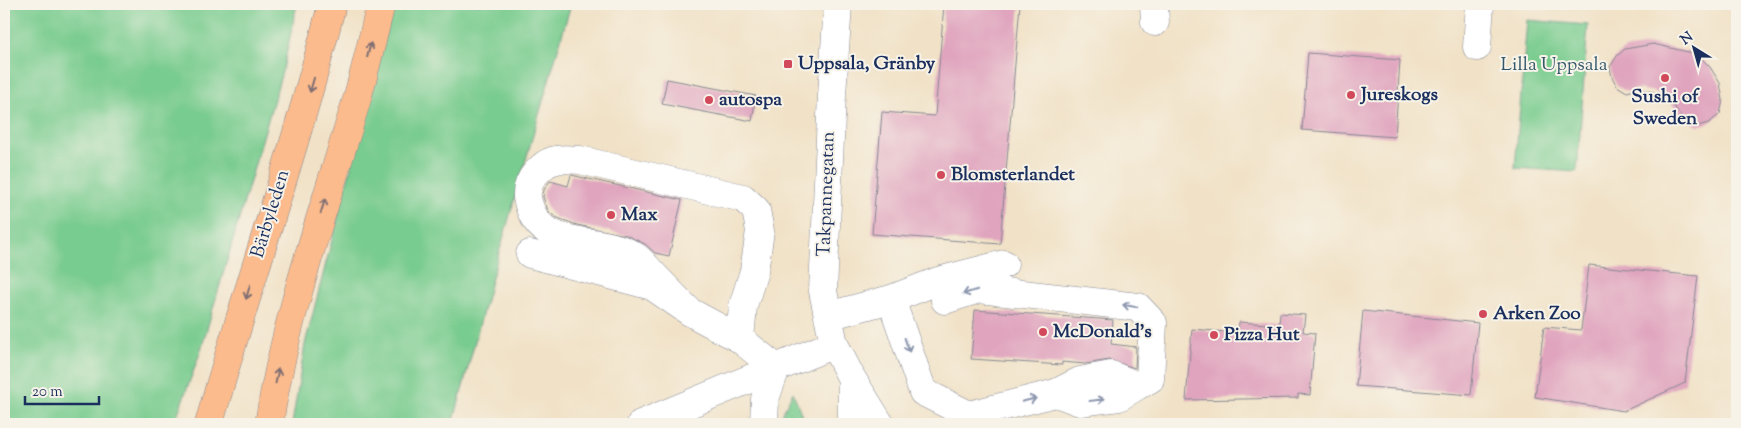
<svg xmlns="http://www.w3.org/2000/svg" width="1741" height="428" font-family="'Sorts Mill Goudy',serif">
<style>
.green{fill:#79cc8f;stroke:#4a7e76}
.building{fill:#e0a4be}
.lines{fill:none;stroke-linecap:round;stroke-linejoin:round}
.minor-casing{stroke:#868892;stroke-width:29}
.major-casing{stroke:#868892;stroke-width:29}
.minor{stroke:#fff;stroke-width:28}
.major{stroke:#fbbb8c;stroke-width:28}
.oneway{stroke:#806e73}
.oneway2{stroke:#8d97ae}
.poi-dot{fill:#d1495b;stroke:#f7f3e8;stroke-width:2}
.labels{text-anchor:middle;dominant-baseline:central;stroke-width:4;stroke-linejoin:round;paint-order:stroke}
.poi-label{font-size:19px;font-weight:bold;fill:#1b2f5e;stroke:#f7f3e8;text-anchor:start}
.park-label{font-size:19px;fill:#32566a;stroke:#f7f3e8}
.street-label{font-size:19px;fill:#1b2f5e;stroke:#f7f3e8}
</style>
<rect width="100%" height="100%" fill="#f7f3e8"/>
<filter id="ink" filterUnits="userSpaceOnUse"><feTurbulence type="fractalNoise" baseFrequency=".02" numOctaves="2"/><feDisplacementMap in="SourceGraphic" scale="10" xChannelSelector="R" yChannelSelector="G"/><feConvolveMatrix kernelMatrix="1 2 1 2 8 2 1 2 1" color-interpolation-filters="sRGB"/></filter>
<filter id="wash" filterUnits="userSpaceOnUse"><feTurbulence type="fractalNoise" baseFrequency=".0096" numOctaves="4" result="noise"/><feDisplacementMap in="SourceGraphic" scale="20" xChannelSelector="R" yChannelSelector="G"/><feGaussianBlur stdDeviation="1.12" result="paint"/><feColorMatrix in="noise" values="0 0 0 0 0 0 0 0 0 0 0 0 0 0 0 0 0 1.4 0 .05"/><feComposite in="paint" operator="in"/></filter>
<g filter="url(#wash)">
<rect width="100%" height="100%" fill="#f1e2c7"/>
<!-- green -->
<path class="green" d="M4,4H297L284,65L200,353L174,424H4Z
M393,4H571L494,270L453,424H292L305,344Z
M1527,20L1588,25L1577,172L1515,168Z
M793,392L805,424H779V420Z"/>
<g id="blocks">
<!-- building -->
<path class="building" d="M944,4H1020L1000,244L872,234L882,112L935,116Z
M1653,44L1697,54L1710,67L1720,83L1723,100L1720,114L1709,123L1697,126L1682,117L1670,101L1654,92L1638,89L1627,92L1617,86L1612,77L1610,67L1617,56L1625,49Z
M1308,53L1400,60L1395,137L1302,130Z
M667,79L756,96L752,121L662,104Z
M571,175L682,200L669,256L655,253L645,244L626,235L577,225L555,217L548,210L543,197L544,190L550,181L568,186Z
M1589,265L1698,276L1685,383L1624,411L1535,397L1544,327L1581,330Z
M975,310L1113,320L1111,344L1136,347L1135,368L1109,360L1085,364L1062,362V365L971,359Z
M1363,311L1478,323L1471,395L1356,386Z
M1280,313L1305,315L1303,332L1315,333L1310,395L1298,394V398L1186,400L1192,329L1238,333L1239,322L1279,325Z"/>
</g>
</g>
<g filter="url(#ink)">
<use href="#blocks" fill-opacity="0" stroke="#868892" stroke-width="1"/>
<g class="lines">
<defs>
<path id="minor" d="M838,4L832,95L823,291L834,344L852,379L880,424
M1154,4L1155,22
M1477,47L1480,4
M530,254L652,286L690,312L740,339L776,368L834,344
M891,299L923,392L969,415L1056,393L1080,381L1111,375L1137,386L1150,379L1153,323L1138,307L979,289L945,300
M690,312C677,299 664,286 652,273C647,268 642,261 636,257C600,232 541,255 528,202C524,189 531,177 541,168C552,157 566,159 580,160L743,198L756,210L760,231L754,271L743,306L740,339
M828,316L891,299L938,281L1004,264
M852,379V424
M1056,393L1080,402L1119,397L1137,386
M641,424L776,368
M764,424L765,399L776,368"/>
<path id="major" d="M209,424C248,284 297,146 332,4
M269,424C286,313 325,207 357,99C366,68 373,36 381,4"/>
</defs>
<!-- minor casing -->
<use href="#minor" class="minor-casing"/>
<!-- major casing -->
<use href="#major" class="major-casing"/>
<!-- minor -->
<use href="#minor" class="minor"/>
<!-- major -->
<use href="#major" class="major"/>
</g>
<!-- one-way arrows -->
<defs><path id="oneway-shaft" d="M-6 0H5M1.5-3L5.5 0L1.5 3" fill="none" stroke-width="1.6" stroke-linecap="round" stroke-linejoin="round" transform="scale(1.25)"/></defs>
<g class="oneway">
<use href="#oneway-shaft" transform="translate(369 50) rotate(-76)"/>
<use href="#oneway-shaft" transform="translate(312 85) rotate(106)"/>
<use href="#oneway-shaft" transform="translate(323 206) rotate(-72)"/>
<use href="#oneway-shaft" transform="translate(248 292) rotate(106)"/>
<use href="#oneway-shaft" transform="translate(277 376) rotate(-79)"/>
</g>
<g class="oneway2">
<use href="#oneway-shaft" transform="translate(970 292) rotate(163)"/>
<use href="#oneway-shaft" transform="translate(1130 306) rotate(-171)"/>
<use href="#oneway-shaft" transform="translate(907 345) rotate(71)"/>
<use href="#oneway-shaft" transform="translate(1029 400) rotate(-14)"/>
<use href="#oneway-shaft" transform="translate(1097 400) rotate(-7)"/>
</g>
</g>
<!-- markers -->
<g class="poi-dot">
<rect x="783" y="59" width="10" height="10" rx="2.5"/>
<circle cx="1665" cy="78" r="5"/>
<circle cx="1351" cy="95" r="5"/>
<circle cx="709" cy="100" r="5"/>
<circle cx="941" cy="175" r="5"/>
<circle cx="611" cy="215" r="5"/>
<circle cx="1483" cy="314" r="5"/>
<circle cx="1043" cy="332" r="5"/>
<circle cx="1214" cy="335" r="5"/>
</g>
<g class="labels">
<!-- poi labels -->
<g class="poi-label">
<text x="798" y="64">Uppsala, Gränby</text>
<text x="1361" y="95">Jureskogs</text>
<text x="1665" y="97" text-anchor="middle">Sushi of<tspan x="1665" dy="22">Sweden</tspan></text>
<text x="719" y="100">autospa</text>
<text x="951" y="175">Blomsterlandet</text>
<text x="621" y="215">Max</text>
<text x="1493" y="314">Arken Zoo</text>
<text x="1053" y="332">McDonald's</text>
<text x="1224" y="335">Pizza Hut</text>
</g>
<!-- park labels -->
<g class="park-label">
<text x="1554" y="65">Lilla Uppsala</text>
</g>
<!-- street labels -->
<g class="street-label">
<text transform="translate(827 194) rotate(-88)">Takpannegatan</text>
<text transform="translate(271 214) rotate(-73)">Bärbyleden</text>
</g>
</g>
<!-- margin -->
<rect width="1741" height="428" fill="none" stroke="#f7f3e8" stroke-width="20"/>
<!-- north arrow -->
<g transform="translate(1694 48) rotate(323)" stroke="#f7f3e8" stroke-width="4" paint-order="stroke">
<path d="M0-4L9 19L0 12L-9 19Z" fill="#1b2f5e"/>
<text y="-8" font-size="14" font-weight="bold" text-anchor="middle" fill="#1b2f5e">N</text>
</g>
<!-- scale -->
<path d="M25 396v8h74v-8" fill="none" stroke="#1b2f5e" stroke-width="2.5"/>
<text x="32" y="396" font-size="15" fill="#1b2f5e" stroke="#f7f3e8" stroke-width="4" paint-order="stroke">20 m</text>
</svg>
